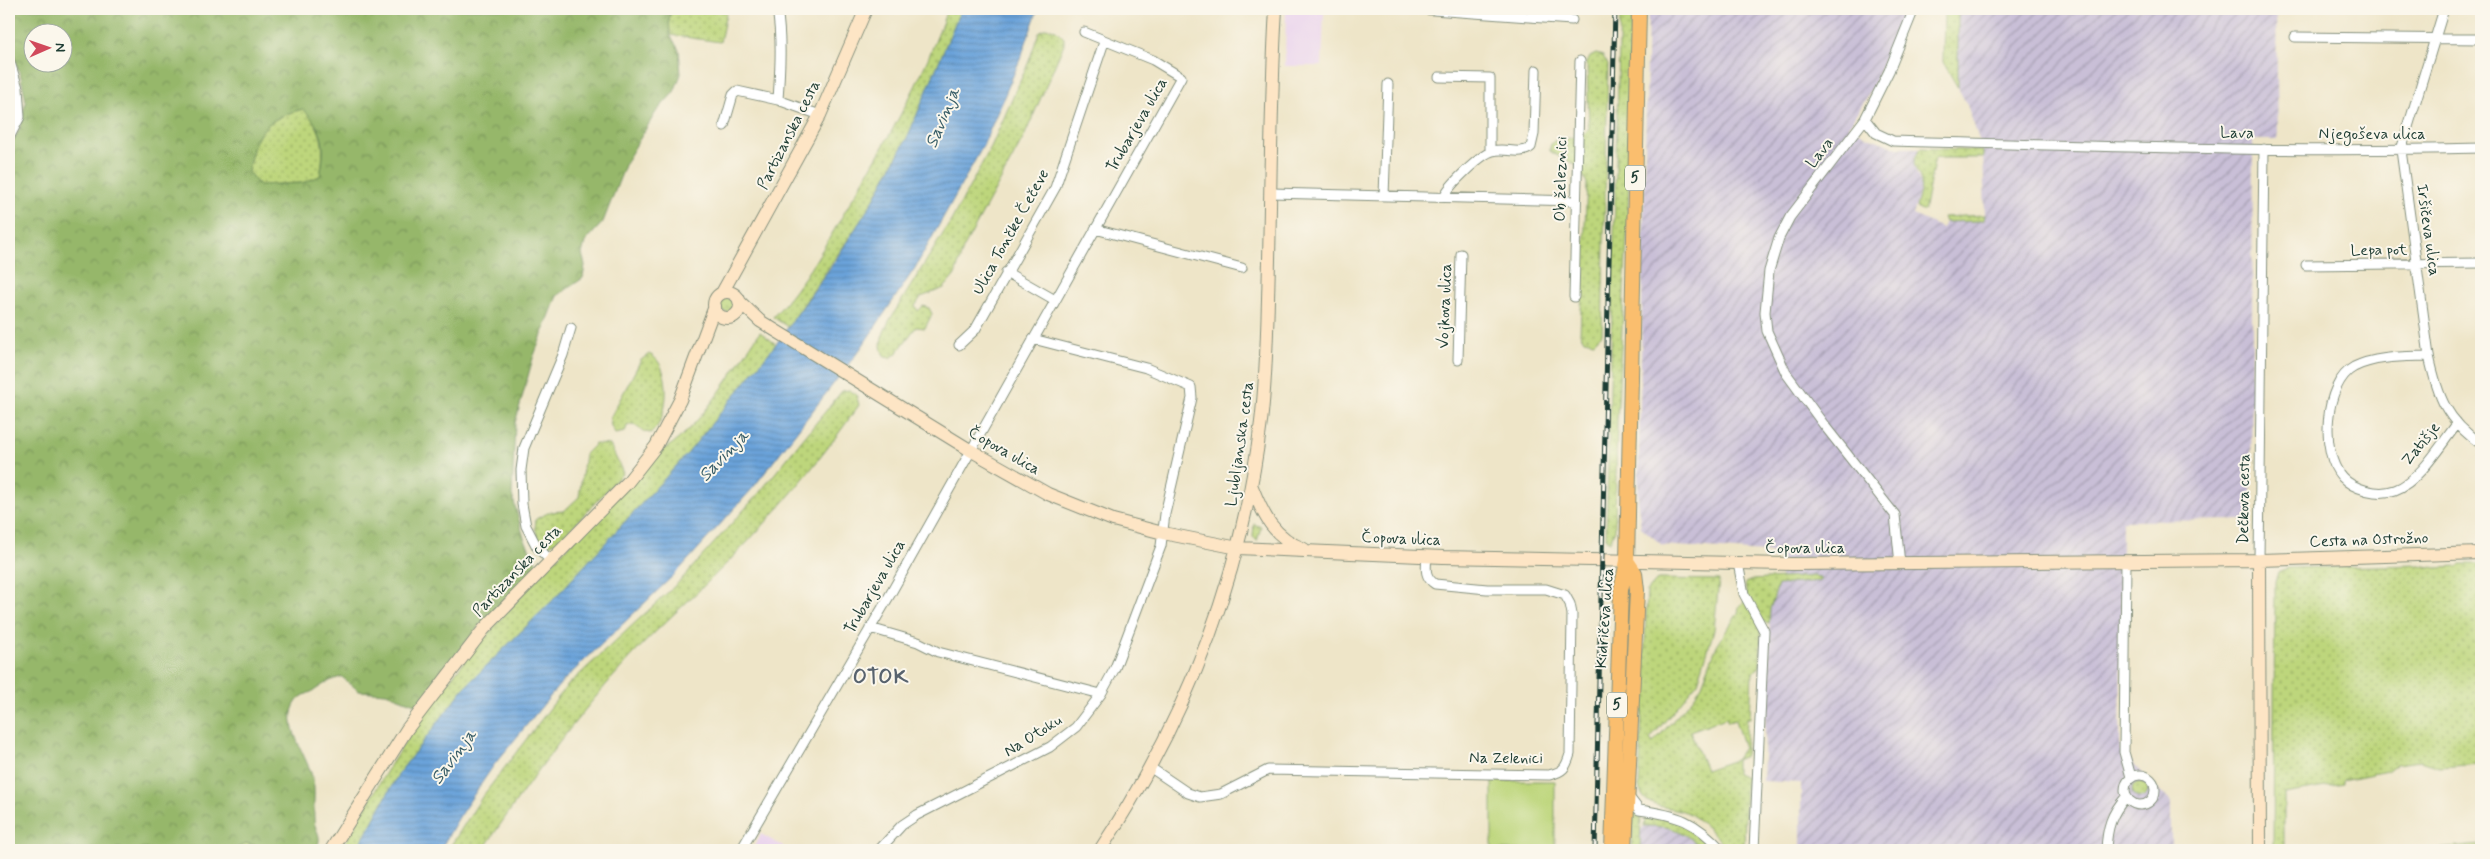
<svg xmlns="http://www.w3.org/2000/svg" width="2490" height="859" font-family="Mynerve,sans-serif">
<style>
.built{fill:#e9d2ed}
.industrial{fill:url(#industrial-furrows)}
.grass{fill:url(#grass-dots);stroke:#6e8a58;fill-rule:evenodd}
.forest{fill:url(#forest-crowns);stroke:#5a7a50;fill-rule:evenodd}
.pitch{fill:#bdd67b;stroke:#6e8a58}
.water{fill:url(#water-rules);stroke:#457087}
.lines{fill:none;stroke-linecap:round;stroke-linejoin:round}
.street-casing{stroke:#86917e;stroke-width:11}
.secondary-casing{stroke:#86917e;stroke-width:14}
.primary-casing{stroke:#86917e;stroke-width:16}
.street{stroke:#fff;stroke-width:9}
.secondary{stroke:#fde5c5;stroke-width:12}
.primary{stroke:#fabe6e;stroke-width:14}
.rail-casing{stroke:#1f3d34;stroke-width:5}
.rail{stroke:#fbf7ec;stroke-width:3;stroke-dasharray:9;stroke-linecap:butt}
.labels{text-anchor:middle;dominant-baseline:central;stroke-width:4;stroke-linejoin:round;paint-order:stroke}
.shield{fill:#fbf7ec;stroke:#61756b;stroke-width:1}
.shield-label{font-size:15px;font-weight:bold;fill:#1f3d34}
.street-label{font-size:16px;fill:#1f3d34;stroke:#fbf7ec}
.water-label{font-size:18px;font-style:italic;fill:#365c66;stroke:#fbf7ec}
.district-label{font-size:21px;font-weight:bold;letter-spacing:1px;fill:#58636e;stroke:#fbf7ec}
</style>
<defs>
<pattern id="industrial-furrows" width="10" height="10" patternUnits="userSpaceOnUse" patternTransform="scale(1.25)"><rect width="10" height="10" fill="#c9bfd7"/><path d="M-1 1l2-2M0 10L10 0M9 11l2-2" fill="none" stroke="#a39caf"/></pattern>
<pattern id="grass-dots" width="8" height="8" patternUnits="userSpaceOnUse" patternTransform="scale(1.25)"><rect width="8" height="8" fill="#bdd67b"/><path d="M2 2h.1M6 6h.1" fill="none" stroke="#99af66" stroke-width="1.8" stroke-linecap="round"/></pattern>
<pattern id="forest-crowns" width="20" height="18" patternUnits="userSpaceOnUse" patternTransform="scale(1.25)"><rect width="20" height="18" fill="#96b76b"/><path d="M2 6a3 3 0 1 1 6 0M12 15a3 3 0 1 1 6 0" fill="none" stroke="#7a9659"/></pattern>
<pattern id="water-rules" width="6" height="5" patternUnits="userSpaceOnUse" patternTransform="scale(1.25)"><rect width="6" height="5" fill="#6ba3da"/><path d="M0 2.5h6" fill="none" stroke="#5786b2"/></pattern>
</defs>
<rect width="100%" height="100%" fill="#fbf7ec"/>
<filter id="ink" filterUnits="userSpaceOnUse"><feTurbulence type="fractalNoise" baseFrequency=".02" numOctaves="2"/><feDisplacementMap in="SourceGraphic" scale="10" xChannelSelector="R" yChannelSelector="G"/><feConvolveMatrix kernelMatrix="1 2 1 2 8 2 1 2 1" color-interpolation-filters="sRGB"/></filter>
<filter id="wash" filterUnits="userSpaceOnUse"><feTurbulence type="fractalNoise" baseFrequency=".0096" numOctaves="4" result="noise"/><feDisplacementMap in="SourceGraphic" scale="20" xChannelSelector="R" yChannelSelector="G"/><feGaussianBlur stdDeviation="1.12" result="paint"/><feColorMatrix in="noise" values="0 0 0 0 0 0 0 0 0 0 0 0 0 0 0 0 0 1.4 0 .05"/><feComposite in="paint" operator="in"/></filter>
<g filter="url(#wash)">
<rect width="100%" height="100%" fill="#eee5c8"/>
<!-- built -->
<path class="built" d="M1286,9H1324L1322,66H1285Z
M761,834L789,850H752Z"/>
<!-- industrial -->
<path class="industrial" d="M1648,9H1907L1869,94L1849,126L1868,137L1897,148H1921L1915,156L1914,167L1921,185L1913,215L1942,228L1945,222L1979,221L1985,217L1983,151L1967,105L1958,88V9H2276L2278,140H2253L2251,520L2122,521L2120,750L2171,802V850H1801V783L1763,781L1770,609L1780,578L1779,553L1662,545L1641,527L1638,506Z
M1644,826H1663L1680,832L1706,850H1640L1641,830Z"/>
<!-- grass -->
<path class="grass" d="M672,9H727L720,42L670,35L669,18Z
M947,9H961L908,136L866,213L788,327L773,317C804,284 827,242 850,203C886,142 925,77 947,9Z
M1620,9H1632L1628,218L1617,421L1615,530L1610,542L1606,539Z
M1944,9H1958V88L1943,62Z
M1046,28L1056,30L1064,38V44L1024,137L963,249L955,275L944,288L921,297L915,306L918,311L923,306L929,308L932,314L925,328L916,327L896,354L890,358L885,357C877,345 883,334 889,321L951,221L991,147L1029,61L1039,32Z
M1596,54L1603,56L1608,65L1602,334L1594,342L1584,340L1580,333L1587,183C1573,156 1572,166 1550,151C1548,130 1580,146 1589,129L1587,63L1590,57Z
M303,109C324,129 325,149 320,176L302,183L259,185L248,172C254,133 264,119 303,109Z
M1921,148L1983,151V158H1935L1924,211L1916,207C1918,200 1920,193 1921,186C1922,168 1905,170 1921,148Z
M1985,215L1984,220L1979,221L1945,222L1943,217Z
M720 305a7 7 0 1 1 14 0a7 7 0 1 1-14 0Z
M760,332L776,344L688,453L553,600L464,688L399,773L357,850H341C368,804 393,757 424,714C493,619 579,536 659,451C694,439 739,362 760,332Z
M649,354C672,363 671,418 651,433L644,432L633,424L627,426L625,432L615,434L611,426L610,418L641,360Z
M849,390L856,394L859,405C819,462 777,513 728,562C696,595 661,624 630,658C575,717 528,783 483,850H448L482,797L567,686L680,581L759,493L842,391Z
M595,444L610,445L623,473L559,541L547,545L539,540L535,528L536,519L550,512L564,511L579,497L585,454Z
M1254,524L1261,527L1257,541L1253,537Z
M2461,564H2481V764L2439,767L2420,761L2396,764L2387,771L2343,780V784L2284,794V850H2273L2275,582L2278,572L2288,568L2421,565L2436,568L2458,567Z
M1813,576L1820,577V581L1778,585L1770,609L1769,623L1761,621L1760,667L1752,673L1750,718H1747L1745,756L1736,760V773L1746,777L1744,850H1730C1718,839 1705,823 1690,814C1671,804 1645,812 1639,787L1647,591L1658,579L1719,580L1714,630L1698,682L1650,739L1653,743L1694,697L1702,685L1717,645L1738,613L1739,606L1747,600L1745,583L1752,580ZM1726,718L1728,722L1735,720L1744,748L1735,760L1706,770L1690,731Z
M2132 790a8 8 0 1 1 16 0a8 8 0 1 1-16 0Z
M1637,812L1641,815L1640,850H1632L1633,816Z
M1646,816C1677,815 1695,831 1716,850C1702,850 1694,840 1682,833C1670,826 1657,826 1644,826Z
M245,843L259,846L261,850H234Z
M2481,845V850H2420H2425Z"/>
<!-- forest -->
<path class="forest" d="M9,9H672L669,18L670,35L679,50L681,74L674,92L656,112L627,160L603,222L585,242L582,254L585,265L583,278L557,296L533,358L515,423L512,495L524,538L538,566L479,626L417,705L386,693L359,691L342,677C331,679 324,684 315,690C310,693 305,694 301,697C277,717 306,754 312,776C316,790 313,803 314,818C314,832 324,834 316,850H261L259,846L246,843L234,850H9V149L19,130L26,101L21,77L9,45ZM32,32H62V62H32ZM303,109C325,131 326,147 320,176L302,183L259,185L248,172C254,133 264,119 303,109Z
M9,67C16,90 19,111 9,133Z"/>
<!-- pitch -->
<path class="pitch" d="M1492,781H1555V850H1492Z"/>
<!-- water -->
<path class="water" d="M961,9H1038L1021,57L983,146L915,268L861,348L753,488L678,571L561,683L494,765L462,812L440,850H357L399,773L464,688L553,600L688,453L776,344L835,261L873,201L908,136Z"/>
</g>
<g filter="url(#ink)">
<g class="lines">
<defs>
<path id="street" d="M777,9C782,39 780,69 778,100L820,115
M1419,9L1572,20
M2444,9L2401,150L2429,356C2438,397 2446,420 2481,444
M2295,37L2481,39
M9,59L18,88L20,117L9,138
M1439,77L1490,78V152
M1865,119L1889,71L1914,9
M724,126L733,95L737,91L778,100
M1271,193L1576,201
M1384,196L1388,84
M1444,197C1448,186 1481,154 1493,151C1505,147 1521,156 1531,147L1534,134L1536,70
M1095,229L1242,268
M2306,265L2481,263
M1006,272L1055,300
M1574,297L1580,61
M959,345L975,330L1055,188L1104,42
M2429,356C2405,357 2376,356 2354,367C2324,383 2320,453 2342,477C2354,490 2379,496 2395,490C2419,482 2442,443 2457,424
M1458,360L1461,254
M550,560L537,547L526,526L522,504L521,470L524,448L563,355L571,328
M2259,560L2264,149
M2126,561L2124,752L2131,777
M1738,563L1744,594L1764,631L1754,850
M1900,564L1895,515L1824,425L1786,373L1767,331L1765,312L1769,271L1779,238L1790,217L1865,119L1876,133L1893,141C2089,146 2285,153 2481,148
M870,628L918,642L938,652L1101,694
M1151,768L1188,793L1200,797L1221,794L1268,770L1549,775C1563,772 1566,768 1570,754L1572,614L1570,604L1565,595L1546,589H1487L1435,584C1424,577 1426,568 1427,556
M2125 790a15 15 0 1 1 30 0a15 15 0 1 1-30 0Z
M1629,797L1639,810C1678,815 1695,821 1722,850
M741,850L891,593L1181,77L1153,60L1084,32
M879,850L902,825L917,815L1050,747L1076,727L1101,694L1115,668L1161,546L1165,514L1192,398L1191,387L1146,368L1033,339
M2106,850C2107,828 2111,814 2126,797"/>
<path id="secondary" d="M714 305a13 13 0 1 1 26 0a13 13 0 1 1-26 0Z
M722,293L820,115L866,9
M739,301L760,321L970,450L1048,494L1113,520L1163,533L1238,548L1443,557L1792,564L2259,560L2481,553
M1252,487C1263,515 1274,538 1304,549
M2259,560L2260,850
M331,850L407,729L484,629L627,483L656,446L680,400L715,306
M1100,850C1186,720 1242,577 1261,422C1266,381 1267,340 1268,299C1271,202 1270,105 1276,9"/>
<path id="primary" d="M1612,850L1621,590L1627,561L1639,9
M1625,850L1637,590L1635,573L1627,561"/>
</defs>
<!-- street casing -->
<use href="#street" class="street-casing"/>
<!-- secondary casing -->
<use href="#secondary" class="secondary-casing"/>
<!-- primary casing -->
<use href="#primary" class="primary-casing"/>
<!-- street -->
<use href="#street" class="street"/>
<!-- secondary -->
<use href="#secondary" class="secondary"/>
<!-- primary -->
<use href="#primary" class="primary"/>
<defs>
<path id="rail" d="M1595,850L1615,9"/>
</defs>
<!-- rail casing -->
<use href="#rail" class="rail-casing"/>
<!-- rail -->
<use href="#rail" class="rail"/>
</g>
</g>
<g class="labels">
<!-- shield labels -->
<g class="shield">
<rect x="1625" y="165.5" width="20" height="25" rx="4"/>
<rect x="1607" y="692.5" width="20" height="25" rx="4"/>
</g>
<g class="shield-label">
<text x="1635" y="178">5</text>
<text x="1617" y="705">5</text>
</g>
<!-- street labels -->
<g class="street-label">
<text transform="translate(1137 125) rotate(-60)">Trubarjeva ulica</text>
<text transform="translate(2237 133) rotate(1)">Lava</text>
<text x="2372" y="134">Njegoševa ulica</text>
<text transform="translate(789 135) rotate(-63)">Partizanska cesta</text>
<text transform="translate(1820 153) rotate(-52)">Lava</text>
<text transform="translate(1561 179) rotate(-89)">Ob železnici</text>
<text transform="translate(2428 230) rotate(82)">Iršičeva ulica</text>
<text transform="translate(1011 232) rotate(-61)">Ulica Tončke Čečeve</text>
<text x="2379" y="250">Lepa pot</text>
<text transform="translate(1445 306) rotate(-88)">Vojkova ulica</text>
<text transform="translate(1240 444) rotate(-82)">Ljubljanska cesta</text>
<text transform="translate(2421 444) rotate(-51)">Zatišje</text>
<text transform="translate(1004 451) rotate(30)">Čopova ulica</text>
<text transform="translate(2244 499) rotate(-89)">Dečkova cesta</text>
<text transform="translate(1401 539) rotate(2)">Čopova ulica</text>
<text transform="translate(2369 540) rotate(-2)">Cesta na Ostrožno</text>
<text x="1805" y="548">Čopova ulica</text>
<text transform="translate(517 571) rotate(-46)">Partizanska cesta</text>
<text transform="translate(875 587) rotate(-60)">Trubarjeva ulica</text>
<text transform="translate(1605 618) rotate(-86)">Kidričeva ulica</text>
<text transform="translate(1033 736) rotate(-32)">Na Otoku</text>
<text x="1506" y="758">Na Zelenici</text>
</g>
<!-- water labels -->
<g class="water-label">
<text transform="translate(943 118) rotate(-67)">Savinja</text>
<text transform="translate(724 456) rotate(-46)">Savinja</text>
<text transform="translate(454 757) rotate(-53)">Savinja</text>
</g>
<!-- district labels -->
<g class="district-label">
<text x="881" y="677">OTOK</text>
</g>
</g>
<!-- margin -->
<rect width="2490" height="859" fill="none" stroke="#fbf7ec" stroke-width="30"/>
<!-- north arrow -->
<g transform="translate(48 48) rotate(88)"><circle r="24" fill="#fbf7ec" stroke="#a3ada2"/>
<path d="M0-4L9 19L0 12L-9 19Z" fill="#d1495b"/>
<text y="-8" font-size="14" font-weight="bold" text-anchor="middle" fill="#1f3d34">N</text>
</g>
</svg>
